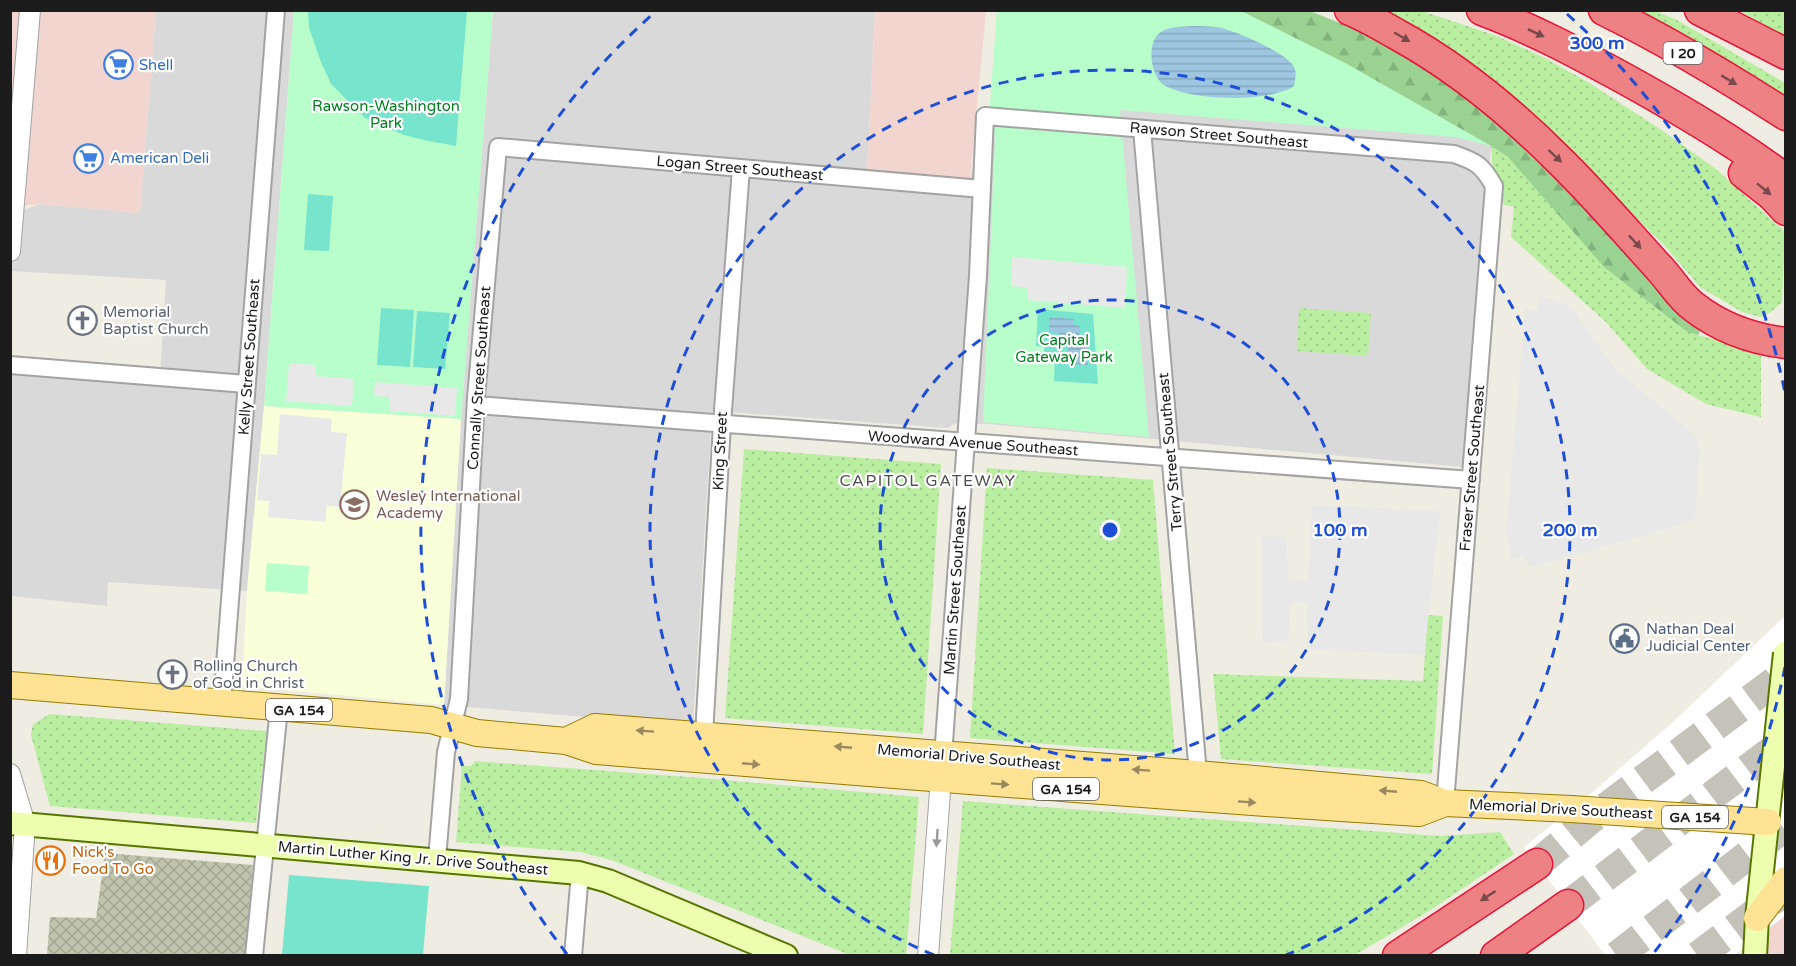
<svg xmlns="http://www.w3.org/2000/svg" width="1796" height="966" font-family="'Varela Round',sans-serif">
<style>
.residential{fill:#dad9d9}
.commercial{fill:#f1d5ce}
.education{fill:#f9ffd9}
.construction{fill:url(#construction-cross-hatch)}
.grass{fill:url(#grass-dots)}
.forest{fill:url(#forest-firs)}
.park{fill:#b8feca}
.pitch{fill:#77e5cd}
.parking{fill:#e8e8e8}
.water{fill:url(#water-rules)}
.pier{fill:#fff}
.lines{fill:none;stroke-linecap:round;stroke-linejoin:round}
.motorway-tunnel{stroke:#c5c2ba;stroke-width:30;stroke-dasharray:30 15;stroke-linecap:butt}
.minor-casing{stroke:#a3a3a3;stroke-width:20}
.tertiary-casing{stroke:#a3a3a3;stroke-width:22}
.secondary-casing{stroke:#567600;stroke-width:26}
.primary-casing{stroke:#947c00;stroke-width:28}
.motorway-casing{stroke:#e51539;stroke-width:33}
.minor{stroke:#fff;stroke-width:16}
.tertiary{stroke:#fff;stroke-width:20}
.secondary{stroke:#edffaf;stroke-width:22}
.primary{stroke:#ffe395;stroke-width:26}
.motorway{stroke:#ed8183;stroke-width:30}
.secondary-bridge-casing{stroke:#567600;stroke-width:26;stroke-linecap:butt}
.primary-bridge-casing{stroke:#947c00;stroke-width:28;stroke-linecap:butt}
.secondary-bridge{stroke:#edffaf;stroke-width:22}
.primary-bridge{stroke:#ffe395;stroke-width:26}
.oneway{fill:#7a494a}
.oneway2{fill:#99895f}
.oneway3{fill:#999}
.ring{fill:none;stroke:#1d4ed8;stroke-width:3;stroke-dasharray:10 8}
.labels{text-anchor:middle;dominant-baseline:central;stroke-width:4.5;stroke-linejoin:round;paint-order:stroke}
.shield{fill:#fff;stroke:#606060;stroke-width:1.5}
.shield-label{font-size:14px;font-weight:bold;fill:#1c1c1c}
.shop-label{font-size:15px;fill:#366cbe;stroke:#fff;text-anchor:start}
.park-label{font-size:15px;fill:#028222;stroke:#fff}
.street-label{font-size:15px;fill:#1c1c1c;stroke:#fff}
.worship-label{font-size:15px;fill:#5b616d;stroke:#fff;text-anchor:start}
.education-label{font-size:15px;fill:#785e54;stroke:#fff;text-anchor:start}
.service-label{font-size:15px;fill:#4e5e75;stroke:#fff;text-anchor:start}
.food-label{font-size:15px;fill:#c56008;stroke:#fff;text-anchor:start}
.neighbourhood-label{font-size:16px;letter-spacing:1.5px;fill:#4f4f4f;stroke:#fff}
.centre{fill:#1d4ed8;stroke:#fff;stroke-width:3}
.ring-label{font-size:18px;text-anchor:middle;font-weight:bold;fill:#1d4ed8;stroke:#fff;stroke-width:4.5;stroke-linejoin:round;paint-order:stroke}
</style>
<defs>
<pattern id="construction-cross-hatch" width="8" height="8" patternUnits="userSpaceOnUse" patternTransform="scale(1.5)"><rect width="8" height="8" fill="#c0c4ac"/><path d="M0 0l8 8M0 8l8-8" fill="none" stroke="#a4a893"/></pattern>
<pattern id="grass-dots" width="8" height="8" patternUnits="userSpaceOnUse" patternTransform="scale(1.5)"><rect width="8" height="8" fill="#baeea1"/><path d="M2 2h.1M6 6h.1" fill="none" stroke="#9fcc8a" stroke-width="1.8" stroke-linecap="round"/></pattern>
<pattern id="forest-firs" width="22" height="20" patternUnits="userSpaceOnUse" patternTransform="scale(1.5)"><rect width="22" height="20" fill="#9ad292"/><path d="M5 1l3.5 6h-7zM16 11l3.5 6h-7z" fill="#84b47d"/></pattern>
<pattern id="water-rules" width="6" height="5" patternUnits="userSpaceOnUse" patternTransform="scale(1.5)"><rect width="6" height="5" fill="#9dc6e0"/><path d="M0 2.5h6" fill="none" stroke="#87aac0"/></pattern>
</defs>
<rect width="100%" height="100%" fill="#efece1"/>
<!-- residential -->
<path class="residential" d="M998,10L1241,11L1343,62L1491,146L1464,467L988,424L956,423L948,428L712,411L693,726L444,705L461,419L493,11H875L867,170L970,179L991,104Z
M156,11H294L264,406L247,591L108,582L107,606L11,596L10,365L160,377L166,280L11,271L13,214L40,204L140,213Z"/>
<!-- commercial -->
<path class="commercial" d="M10,11H156L140,213L40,204L11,207Z
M875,11H986L970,179L867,171Z
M1785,842V955H1766Z"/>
<!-- education -->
<path class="education" d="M264,406L461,419L444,705L242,686L247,591Z"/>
<!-- construction -->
<path class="construction" d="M105,853L253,865L245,955H47L50,917L96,918Z"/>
<!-- grass -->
<path class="grass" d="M1375,11H1422L1497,36L1543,57L1588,82L1663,131L1716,169L1785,232L1782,302L1771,312L1761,317L1742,312L1700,287L1665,246L1553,137Z
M1642,11H1656L1677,20L1785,83V98L1755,77Z
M1741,11H1785V38Z
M1491,146L1508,157L1698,335L1761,351V417L1706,404L1647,369L1605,321L1511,237L1514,207L1497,203L1493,175Z
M1299,308L1371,313L1368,356L1297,351Z
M744,449L941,464L923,734L725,718Z
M987,468L1153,480L1175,754L970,738Z
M1428,615L1443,616L1432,774L1221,759L1213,674L1423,681Z
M50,714L267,731L256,823L50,806L31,735L33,724Z
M475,761L701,778L919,797L906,955H850L614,861L581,852L456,842L462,766H471Z
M963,801L1441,836L1500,832L1514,854L1429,911L1355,955H950Z"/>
<!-- forest -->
<path class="forest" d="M1241,11H1310L1357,30L1425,65L1493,113L1632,260L1672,307L1701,330L1698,335L1686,331L1604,267L1508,157L1491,146L1343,62Z"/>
<!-- park -->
<path class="park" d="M294,11H493L461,419L264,406Z
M997,11H1241L1345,63L1491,146L1456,137L1120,110L1149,437L983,422L995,139L990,104Z
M267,563L309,566L307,594L265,591Z"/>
<!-- pitch -->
<path class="pitch" d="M308,11H467L456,146L424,140L404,135L365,118L331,84L321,62L309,28Z
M308,194L333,196L329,251L304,250Z
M381,308L414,310L410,367L377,365Z
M1038,309L1093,314L1098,384L1054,381L1055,354L1044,353V347L1036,346Z
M417,311L450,313L445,369L413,367Z
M289,875L429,886L423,955H282Z"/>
<!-- parking -->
<path class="parking" d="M1012,257L1127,267L1125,308L1027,300L1028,288L1011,286Z
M1539,294L1571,307L1615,369L1695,435L1700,448L1695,518L1687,523L1529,568L1524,556L1512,560L1506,534L1525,309L1538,310Z
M289,363L316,365V376L354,379L352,406L286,401Z
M375,382L457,388L455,416L390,411V397L374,396Z
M280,414L332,419L331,432L347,433L340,507L327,506L325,522L268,517L269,501L257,500L261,454L277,455Z
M1312,505L1440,511L1424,655L1308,649L1307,603H1290L1288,642L1263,643L1261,536L1286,537L1289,580L1308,581Z"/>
<!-- water -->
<path class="water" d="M1192,26C1200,26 1208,26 1216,27C1232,29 1288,53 1294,67C1297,73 1295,80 1294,86C1269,103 1190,101 1164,85C1150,76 1146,41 1161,32C1170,26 1182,27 1192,26Z
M1049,317L1074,319V325L1080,326L1079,340L1087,341L1088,365L1067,364L1068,346L1058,345L1059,333L1049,332Z"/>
<!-- pier -->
<path class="pier" d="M1785,616V916L1734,955H1605L1524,847L1595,790L1673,722Z"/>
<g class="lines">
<!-- motorway-tunnel -->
<path class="motorway-tunnel" d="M1537,864L1592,818L1786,673
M1568,905L1786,740
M1617,956L1786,826
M1698,956L1778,896"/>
<defs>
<path id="minor" d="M1142,129L1198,774
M10,365L246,384
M476,405L1471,480
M222,703L276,10
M704,735L722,424L741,168
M943,756L978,276L985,116L1454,154C1477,162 1482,165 1494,186L1445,803
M437,859L446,752L459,699L476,398L498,147L982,189
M254,956L279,708
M573,956L580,873"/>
<path id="tertiary" d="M10,251L30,10
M10,774L25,824L16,956
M928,956L942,764"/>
<path id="secondary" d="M10,823L579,873L608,881L786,956
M1755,956L1757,918"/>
<path id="primary" d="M10,685L431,720L477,733L566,741L596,751C870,773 1144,796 1419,813L1445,803
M566,741L595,727L1198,774L1421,794L1445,803L1571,809"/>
<path id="motorway" d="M1350,10C1367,17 1382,26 1398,35C1458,68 1511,112 1559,160C1595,195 1627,233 1661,270C1672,282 1681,298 1694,307C1721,328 1752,339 1786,343
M1482,10C1533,29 1579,54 1627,80C1681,110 1736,142 1786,180
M1604,10C1667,41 1727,77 1786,115
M1700,10L1786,54
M1744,173L1772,195L1786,210
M1398,956L1537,864
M1496,956L1568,905"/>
</defs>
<!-- minor casing -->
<use href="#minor" class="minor-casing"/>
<!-- tertiary casing -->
<use href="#tertiary" class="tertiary-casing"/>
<!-- secondary casing -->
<use href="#secondary" class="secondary-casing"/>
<!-- primary casing -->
<use href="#primary" class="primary-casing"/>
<!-- motorway casing -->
<use href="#motorway" class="motorway-casing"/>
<!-- minor -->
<use href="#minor" class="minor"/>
<!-- tertiary -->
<use href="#tertiary" class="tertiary"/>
<!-- secondary -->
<use href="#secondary" class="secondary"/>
<!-- primary -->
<use href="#primary" class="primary"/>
<!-- motorway -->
<use href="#motorway" class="motorway"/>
<defs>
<path id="secondary-bridge" d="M1757,918L1785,653"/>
<path id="primary-bridge" d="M1571,809L1768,822
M1757,918L1786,880"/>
</defs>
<!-- secondary-bridge casing -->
<use href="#secondary-bridge" class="secondary-bridge-casing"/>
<!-- primary-bridge casing -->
<use href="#primary-bridge" class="primary-bridge-casing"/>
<!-- secondary-bridge -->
<use href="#secondary-bridge" class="secondary-bridge"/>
<!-- primary-bridge -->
<use href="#primary-bridge" class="primary-bridge"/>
</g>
<!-- one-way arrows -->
<defs><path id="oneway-solid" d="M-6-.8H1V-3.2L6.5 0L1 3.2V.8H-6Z" transform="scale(1.5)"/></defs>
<g class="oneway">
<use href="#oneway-solid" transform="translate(1536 33) rotate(25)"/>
<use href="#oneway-solid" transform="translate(1402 37) rotate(30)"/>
<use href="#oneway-solid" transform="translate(1729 80) rotate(31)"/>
<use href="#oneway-solid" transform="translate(1555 156) rotate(43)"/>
<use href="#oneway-solid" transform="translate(1764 189) rotate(39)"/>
<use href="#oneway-solid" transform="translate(1635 242) rotate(47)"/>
<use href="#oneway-solid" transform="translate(1488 896) rotate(147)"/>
</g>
<g class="oneway2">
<use href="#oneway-solid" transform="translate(645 731) rotate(-176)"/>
<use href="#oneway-solid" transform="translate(843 747) rotate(-175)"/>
<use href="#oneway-solid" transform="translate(751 764) rotate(5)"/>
<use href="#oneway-solid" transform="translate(1141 770) rotate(-176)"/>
<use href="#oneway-solid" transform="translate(1000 784) rotate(4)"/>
<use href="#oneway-solid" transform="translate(1388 791) rotate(-175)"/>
<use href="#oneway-solid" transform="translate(1247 802) rotate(4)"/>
</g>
<use class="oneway3" href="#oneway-solid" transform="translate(937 838) rotate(94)"/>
<!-- distance rings -->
<g class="ring">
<circle cx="1110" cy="530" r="230"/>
<path d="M934 955A460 460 0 1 1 1286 955"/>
<path d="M1785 667A689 689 0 0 1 1653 954M567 954A689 689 0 0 1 653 14M1567 14A689 689 0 0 1 1785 393"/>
</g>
<!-- icons -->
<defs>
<symbol id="supermarket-ring" viewBox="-11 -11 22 22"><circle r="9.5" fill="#fff" stroke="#3f7fe0" stroke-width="1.5"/><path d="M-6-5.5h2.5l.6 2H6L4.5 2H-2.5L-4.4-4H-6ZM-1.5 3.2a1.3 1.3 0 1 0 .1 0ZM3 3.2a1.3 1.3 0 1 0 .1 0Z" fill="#3f7fe0"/></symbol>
<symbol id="church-ring" viewBox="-11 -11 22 22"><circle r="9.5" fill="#fff" stroke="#6b7280" stroke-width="1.5"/><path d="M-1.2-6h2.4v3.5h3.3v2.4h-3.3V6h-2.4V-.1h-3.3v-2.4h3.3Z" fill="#6b7280"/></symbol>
<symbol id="school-ring" viewBox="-11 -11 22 22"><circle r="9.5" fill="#fff" stroke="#8d6e63" stroke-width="1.5"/><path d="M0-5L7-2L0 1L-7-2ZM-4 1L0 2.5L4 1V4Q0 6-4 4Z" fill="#8d6e63"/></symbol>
<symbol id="civic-ring" viewBox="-11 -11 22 22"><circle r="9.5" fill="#fff" stroke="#5c6f8a" stroke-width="1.5"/><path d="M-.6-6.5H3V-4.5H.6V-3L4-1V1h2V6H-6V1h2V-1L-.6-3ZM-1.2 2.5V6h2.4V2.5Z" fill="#5c6f8a"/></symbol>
<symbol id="restaurant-ring" viewBox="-11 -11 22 22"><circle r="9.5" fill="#fff" stroke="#e8710a" stroke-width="1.5"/><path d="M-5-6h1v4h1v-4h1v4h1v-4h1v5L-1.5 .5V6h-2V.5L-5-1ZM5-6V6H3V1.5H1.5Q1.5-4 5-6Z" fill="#e8710a"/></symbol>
</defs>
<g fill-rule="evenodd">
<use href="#supermarket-ring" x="102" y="48" width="33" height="33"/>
<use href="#supermarket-ring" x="72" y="142" width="33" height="33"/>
<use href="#church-ring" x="66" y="304" width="33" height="33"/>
<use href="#school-ring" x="338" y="488" width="33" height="33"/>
<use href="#civic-ring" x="1608" y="622" width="33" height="33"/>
<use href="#church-ring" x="156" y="658" width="33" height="33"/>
<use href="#restaurant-ring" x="34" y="844" width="33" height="33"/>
</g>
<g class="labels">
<!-- shield labels -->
<g class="shield">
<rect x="1663.5" y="42" width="39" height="22" rx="4.5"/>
<rect x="266" y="699" width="66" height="22" rx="4.5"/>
<rect x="1033" y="778" width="66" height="22" rx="4.5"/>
<rect x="1662" y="806" width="66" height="22" rx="4.5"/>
</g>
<g class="shield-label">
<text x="1683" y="53">I 20</text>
<text x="299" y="710">GA 154</text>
<text x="1066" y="789">GA 154</text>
<text x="1695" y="817">GA 154</text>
</g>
<!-- shop labels -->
<g class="shop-label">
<text x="139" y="65">Shell</text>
<text x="110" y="158">American Deli</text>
</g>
<!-- park labels -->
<g class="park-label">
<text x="386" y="106">Rawson-Washington<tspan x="386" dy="17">Park</tspan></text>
<text x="1064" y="340">Capital<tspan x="1064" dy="17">Gateway Park</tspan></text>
</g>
<!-- street labels -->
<g class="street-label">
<text transform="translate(1219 135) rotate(5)">Rawson Street Southeast</text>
<text transform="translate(740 168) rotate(5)">Logan Street Southeast</text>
<text transform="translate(249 357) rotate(-86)">Kelly Street Southeast</text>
<text transform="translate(479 378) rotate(-86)">Connally Street Southeast</text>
<text transform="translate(973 443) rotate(4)">Woodward Avenue Southeast</text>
<text transform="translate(720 451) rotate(-87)">King Street</text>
<text transform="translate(1170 452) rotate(-95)">Terry Street Southeast</text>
<text transform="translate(1472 468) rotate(-85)">Fraser Street Southeast</text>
<text transform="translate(955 590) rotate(-86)">Martin Street Southeast</text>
<text transform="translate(969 757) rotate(5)">Memorial Drive Southeast</text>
<text transform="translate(1561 809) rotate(3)">Memorial Drive Southeast</text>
<text transform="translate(413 858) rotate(5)">Martin Luther King Jr. Drive Southeast</text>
</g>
<!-- worship labels -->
<g class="worship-label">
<text x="103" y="312">Memorial<tspan x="103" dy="17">Baptist Church</tspan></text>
<text x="193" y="666">Rolling Church<tspan x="193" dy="17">of God in Christ</tspan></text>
</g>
<!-- education labels -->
<g class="education-label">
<text x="376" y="496">Wesley International<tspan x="376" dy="17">Academy</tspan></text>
</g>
<!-- service labels -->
<g class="service-label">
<text x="1646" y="629">Nathan Deal<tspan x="1646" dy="17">Judicial Center</tspan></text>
</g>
<!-- food labels -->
<g class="food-label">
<text x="72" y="852">Nick's<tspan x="72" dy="17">Food To Go</tspan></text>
</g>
<!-- neighbourhood labels -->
<g class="neighbourhood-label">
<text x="928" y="481">CAPITOL GATEWAY</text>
</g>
</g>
<circle cx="1110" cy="530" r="9" class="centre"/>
<g class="ring-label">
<text x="1597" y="49">300 m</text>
<text x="1340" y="536">100 m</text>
<text x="1570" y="536">200 m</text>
</g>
<!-- border -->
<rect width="1796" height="966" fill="none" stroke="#1c1c1c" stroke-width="24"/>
</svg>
